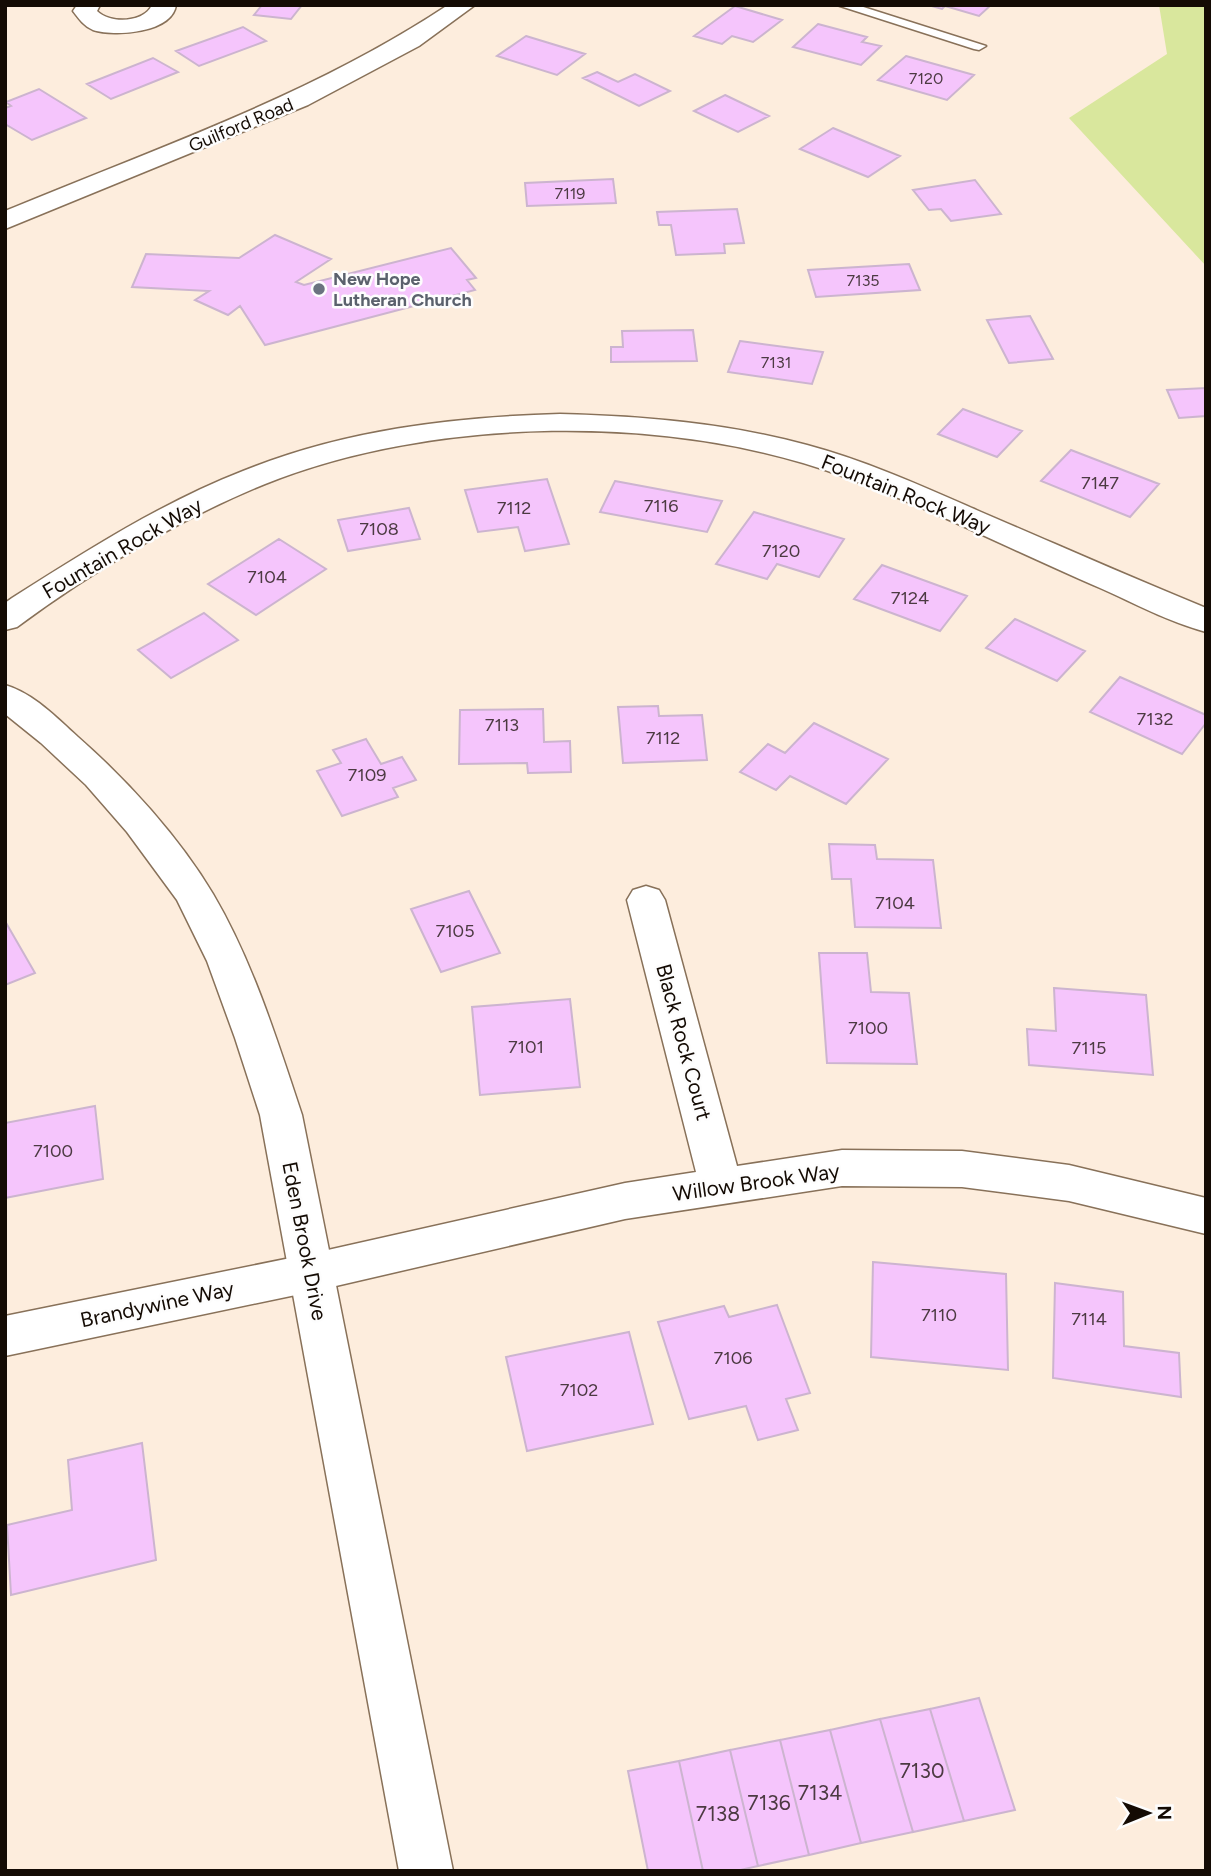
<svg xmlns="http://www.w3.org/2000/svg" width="1211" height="1876" font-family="Figtree,sans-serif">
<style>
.green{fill:#d9e79d}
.building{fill:#f5c5fc;stroke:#ccb4cf;stroke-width:2}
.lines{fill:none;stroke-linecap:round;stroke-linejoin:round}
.lane-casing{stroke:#887159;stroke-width:3}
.street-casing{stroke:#887159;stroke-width:3}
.secondary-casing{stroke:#887159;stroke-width:3}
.lane{fill:#fff;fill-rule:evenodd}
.street{fill:#fff;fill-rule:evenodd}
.secondary{fill:#fff;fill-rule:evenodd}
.worship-dot{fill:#6b7280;stroke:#fdfdfd;stroke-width:2.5}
.labels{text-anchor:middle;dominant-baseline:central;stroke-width:5;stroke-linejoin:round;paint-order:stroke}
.far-number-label{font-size:16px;fill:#4c3a42}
.far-street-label{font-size:18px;fill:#140b04;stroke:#fdfdfd}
.far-worship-label{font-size:18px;font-weight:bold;fill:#5b616d;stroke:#fdfdfd;text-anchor:start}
.number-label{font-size:18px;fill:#4c3a42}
.street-label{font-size:21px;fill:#140b04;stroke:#fdfdfd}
.near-number-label{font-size:21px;fill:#4c3a42}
</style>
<rect width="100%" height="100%" fill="#fdeddd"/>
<!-- green -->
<path class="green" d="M1159,5H1206V266L1069,118L1167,54Z"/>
<!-- building -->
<path class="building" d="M262,5H302L291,19L254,15Z
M928,5H991L979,16L945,6L942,9Z
M735,6L782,20L753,42L732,36L722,44L694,36Z
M818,24L867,37L862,42L881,46L861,65L793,47Z
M243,27L266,41L199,66L176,51Z
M526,36L585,54L557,75L497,56Z
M906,56L974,75L947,100L878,80Z
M153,58L178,72L111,99L87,84Z
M597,72L618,82L635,74L670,91L639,106L583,78Z
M39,89L86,118L32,140L5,124V108L11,106L6,102Z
M725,95L769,116L738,132L694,111Z
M833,128L900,156L868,177L800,149Z
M613,179L616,203L527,206L525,183Z
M975,180L1001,214L951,221L941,209L929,210L913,190Z
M737,209L744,243L724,244L725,253L676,255L671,225H659L657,212Z
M275,235L331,259L296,282L304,285L451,248L476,278L467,280L475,290L265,345L240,306L228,315L195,300L209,291L132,287L146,254L239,258Z
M909,264L920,290L816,297L808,270Z
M1030,316L1053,359L1009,363L987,320Z
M693,330L697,361L611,362V347H623L622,331Z
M740,341L823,352L812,384L728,372Z
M1206,388V416L1179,418L1167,390Z
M963,409L1022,431L997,457L938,434Z
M1071,450L1159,484L1130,517L1041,481Z
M547,479L569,544L525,551L518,527L478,532L465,490Z
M615,481L722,501L707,532L600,512Z
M409,508L420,539L348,551L338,520Z
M754,512L844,539L819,577L777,564L767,579L716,564Z
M279,539L326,569L256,615L208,584Z
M882,565L967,596L940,631L854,599Z
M204,613L238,640L171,678L138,650Z
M1015,619L1085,651L1057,681L986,648Z
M1120,677L1206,715V723L1182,754L1090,712Z
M658,706L659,716L702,715L707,760L623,763L618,707Z
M543,709L544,742L570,741L571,772L528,773L527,763L459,764L460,710Z
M814,723L888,759L846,804L790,776L776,790L740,772L768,744L785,753Z
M366,739L381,764L402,757L416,780L393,788L398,797L342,816L317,771L341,763L333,750Z
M829,844L875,845L877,859L933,860L941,928L855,927L851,879H832Z
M469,891L500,953L441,972L411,909Z
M5,921L35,973L5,985Z
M819,953H867L871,992L909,993L917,1064L827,1063Z
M1054,988L1146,995L1153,1075L1029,1065L1027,1029L1056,1031Z
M570,999L580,1087L480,1095L472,1007Z
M95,1106L103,1179L5,1198V1123Z
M873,1262L1006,1274L1008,1370L871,1357Z
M1055,1283L1123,1292L1124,1346L1179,1353L1181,1397L1053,1378Z
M777,1305L810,1393L786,1399L798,1430L758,1440L746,1406L689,1419L658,1322L724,1306L729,1317Z
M629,1332L653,1424L527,1451L506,1357Z
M142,1443L156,1560L11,1595L7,1525L72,1510L68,1460Z
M979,1698L1015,1810L964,1821L930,1709Z
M930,1709L964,1821L913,1832L880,1719Z
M880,1719L913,1832L861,1843L830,1730Z
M830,1730L861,1843L809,1855L780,1740Z
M780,1740L809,1855L758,1866L730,1750Z
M730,1750L758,1866L736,1871H703L679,1761Z
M679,1761L703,1871H648L628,1771Z"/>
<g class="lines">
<defs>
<path id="lane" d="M837,5H857L986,46L979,50L974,49Z"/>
<path id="street" d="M77,5H100L97,11C110,24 144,23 152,5H176C172,33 115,37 93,30C84,26 79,19 73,11Z
M560,414C643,416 726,423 807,445C867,461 924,487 981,512C1056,544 1130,577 1206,608V632C1169,622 1134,603 1100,588C1014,551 930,508 842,476C673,413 433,416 265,484C181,518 90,573 17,627L5,630V603L12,598C86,551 161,503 243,471C344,430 452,417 560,414Z
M646,886L659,890L665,900L737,1166L842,1150L962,1151L1069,1165L1206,1198V1234L1069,1201L962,1187L842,1186L625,1219L310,1292L5,1356V1316L310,1254L625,1183L696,1172L627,900L633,890Z"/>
<path id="secondary" d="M448,5H475L419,46L308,105L5,229V211C156,148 311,96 448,5Z
M5,685C33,693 57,718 78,737C127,780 179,837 213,894C253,962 277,1040 302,1115L453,1871H399L260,1115L235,1038L207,961L177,900L127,832L86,785L41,743L5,714Z"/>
</defs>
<!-- lane casing -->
<use href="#lane" class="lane-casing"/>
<!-- street casing -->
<use href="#street" class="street-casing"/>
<!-- secondary casing -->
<use href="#secondary" class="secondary-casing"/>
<!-- lane -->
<use href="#lane" class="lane"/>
<!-- street -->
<use href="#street" class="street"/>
<!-- secondary -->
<use href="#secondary" class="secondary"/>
</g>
<!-- markers -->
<circle class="worship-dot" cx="319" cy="289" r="7"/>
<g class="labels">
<!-- far-number labels -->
<g class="far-number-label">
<text x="926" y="78">7120</text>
<text x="570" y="193">7119</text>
<text x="863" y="280">7135</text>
<text x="776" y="362">7131</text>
</g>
<!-- far-street labels -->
<g class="far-street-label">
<text transform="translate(241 125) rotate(-23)">Guilford Road</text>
</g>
<!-- far-worship labels -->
<g class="far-worship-label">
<text x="333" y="279">New Hope<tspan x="333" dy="21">Lutheran Church</tspan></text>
</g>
<!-- number labels -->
<g class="number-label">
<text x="1100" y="483">7147</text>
<text x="661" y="506">7116</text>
<text x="514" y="508">7112</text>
<text x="379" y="529">7108</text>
<text x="781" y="551">7120</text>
<text x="267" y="577">7104</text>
<text x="910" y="598">7124</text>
<text x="1155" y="719">7132</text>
<text x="502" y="725">7113</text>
<text x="663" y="738">7112</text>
<text x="367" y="775">7109</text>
<text x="895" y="903">7104</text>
<text x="455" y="931">7105</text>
<text x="868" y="1028">7100</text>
<text x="526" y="1047">7101</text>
<text x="1089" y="1048">7115</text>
<text x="53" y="1151">7100</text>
<text x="939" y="1315">7110</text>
<text x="1089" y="1319">7114</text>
<text x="733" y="1358">7106</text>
<text x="579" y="1390">7102</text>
</g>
<!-- street labels -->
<g class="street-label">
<text transform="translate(906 494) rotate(22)">Fountain Rock Way</text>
<text transform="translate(122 548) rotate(-30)">Fountain Rock Way</text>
<text transform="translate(684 1042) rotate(75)">Black Rock Court</text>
<text transform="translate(756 1182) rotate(-8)">Willow Brook Way</text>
<text transform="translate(305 1241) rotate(79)">Eden Brook Drive</text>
<text transform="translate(157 1304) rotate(-12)">Brandywine Way</text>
</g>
<!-- near-number labels -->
<g class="near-number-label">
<text x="922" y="1770">7130</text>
<text x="820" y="1792">7134</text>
<text x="769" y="1802">7136</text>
<text x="718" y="1813">7138</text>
</g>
</g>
<!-- border -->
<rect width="1211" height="1876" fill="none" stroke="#140b04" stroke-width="14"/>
<!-- north arrow -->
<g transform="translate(1148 1813) rotate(89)" stroke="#fdfdfd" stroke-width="5" paint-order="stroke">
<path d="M0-5L12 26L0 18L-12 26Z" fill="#140b04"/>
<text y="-10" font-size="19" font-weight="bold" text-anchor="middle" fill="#140b04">N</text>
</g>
</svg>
